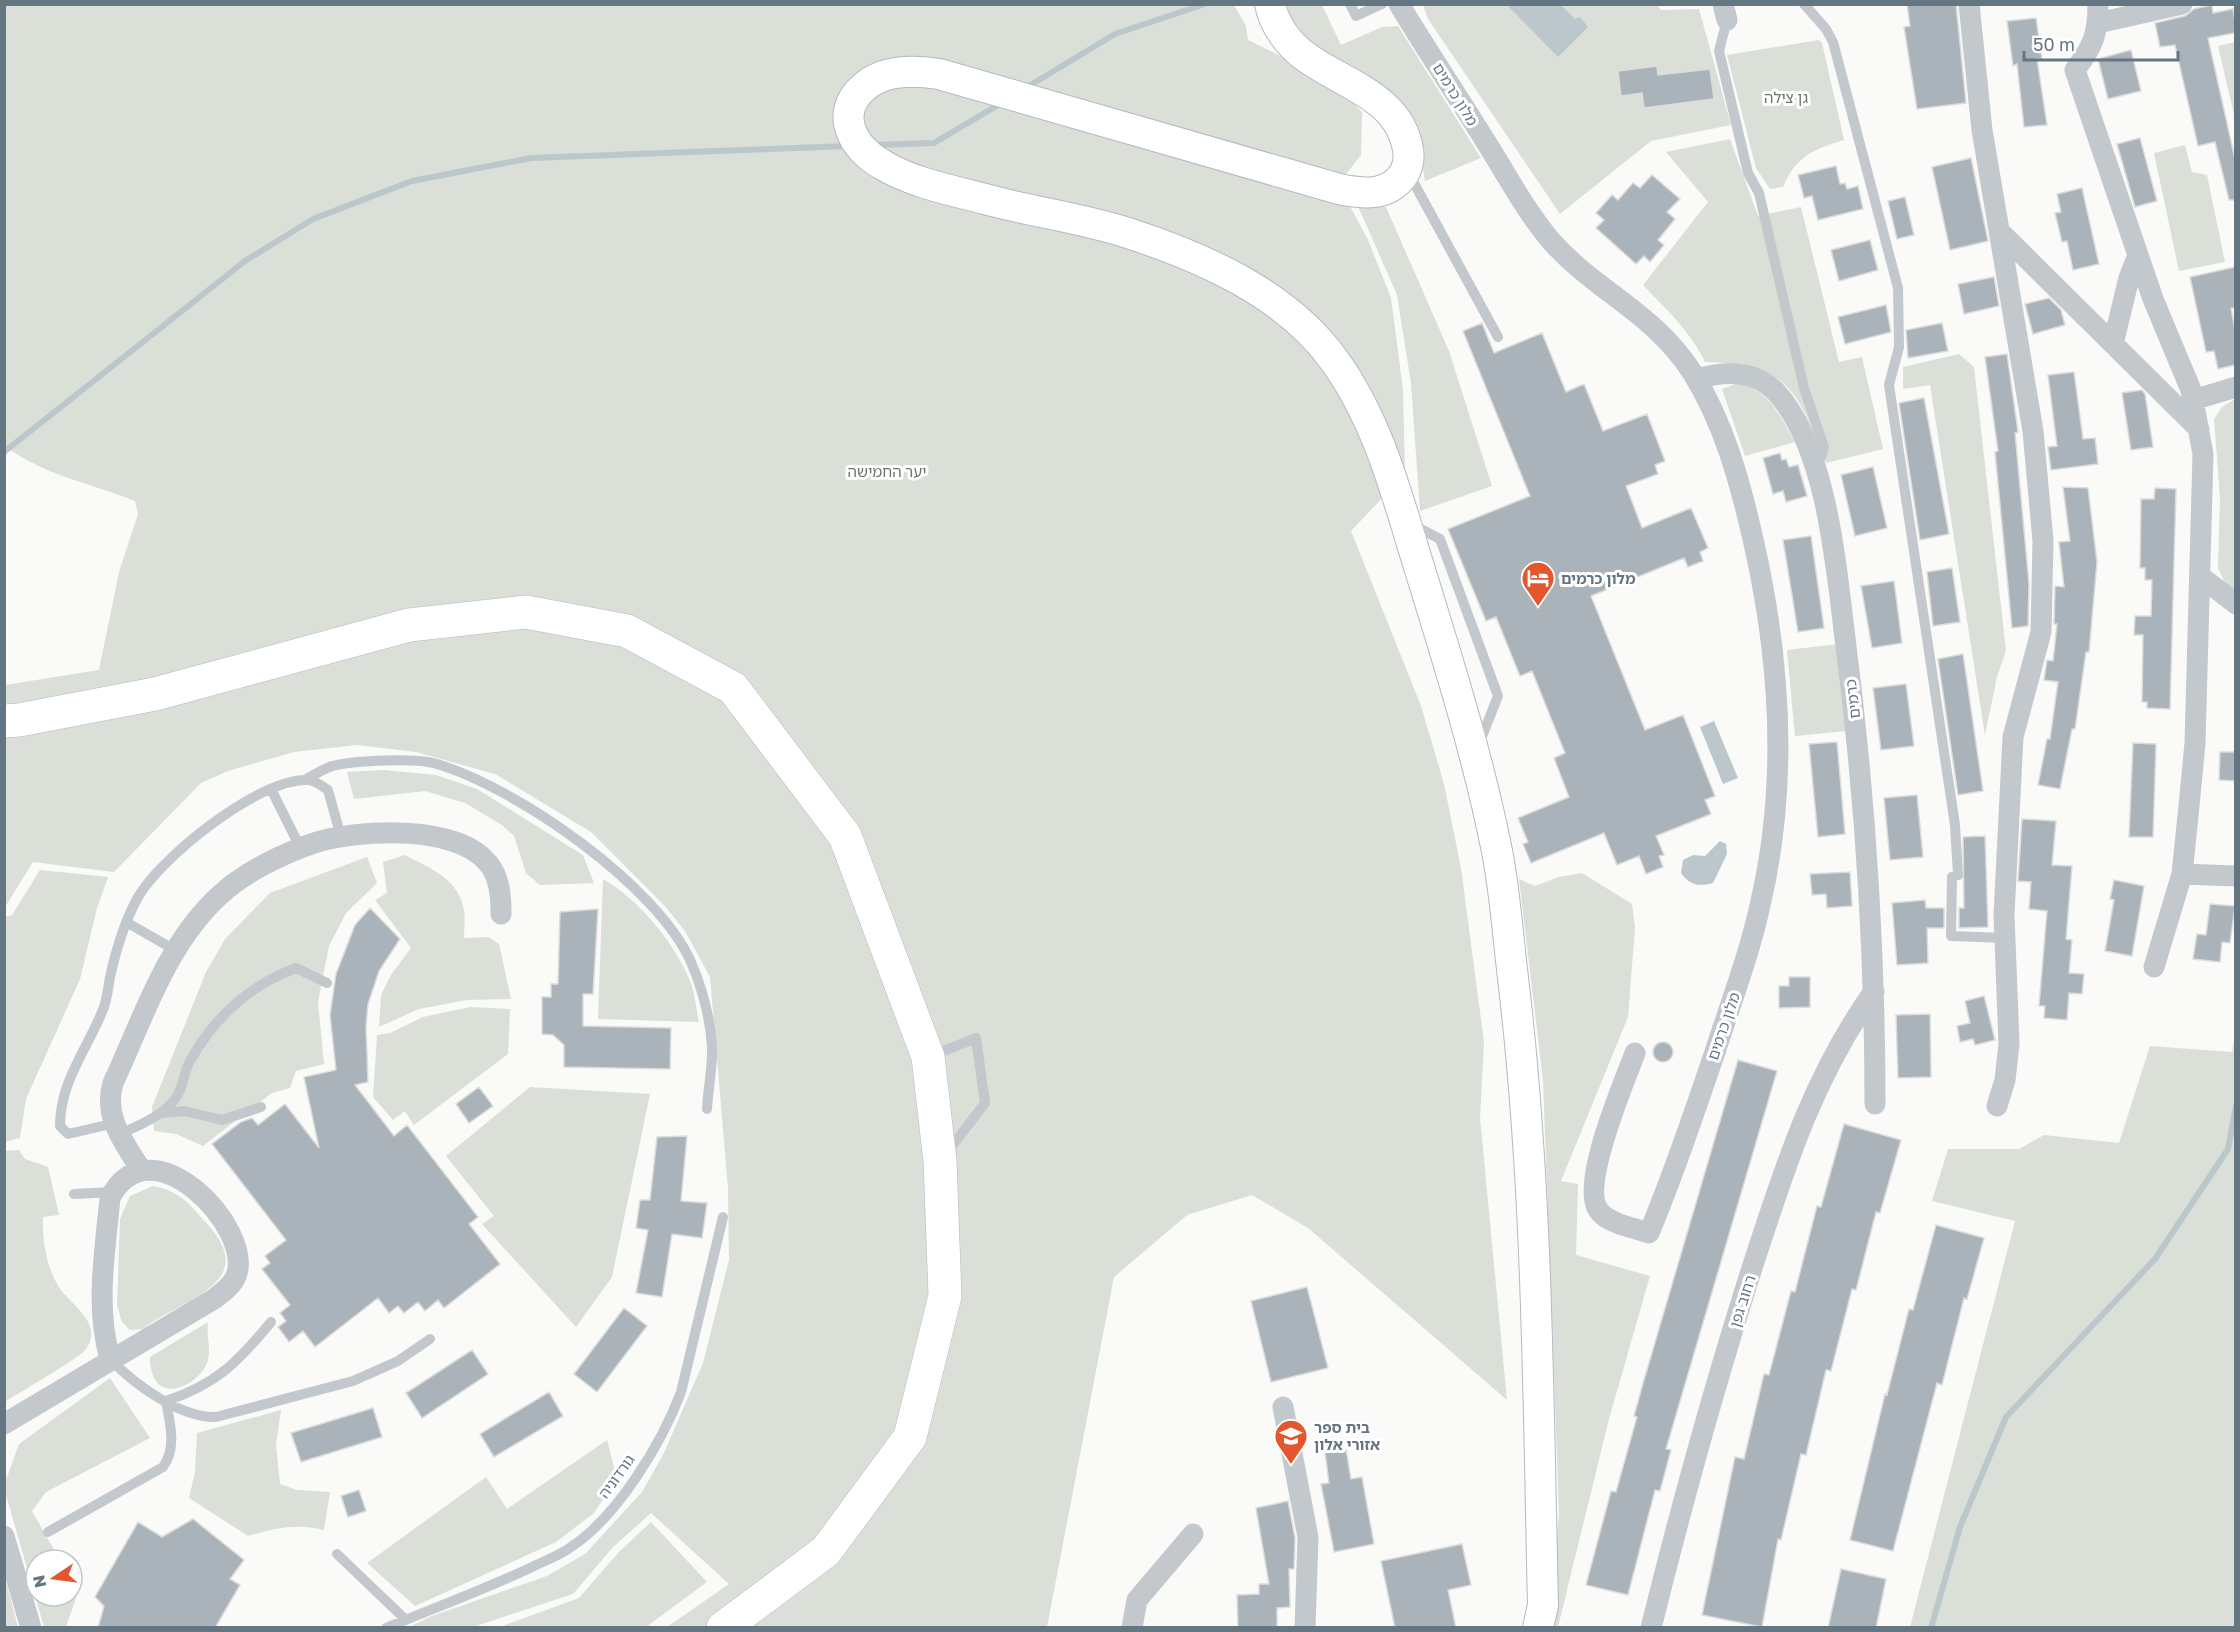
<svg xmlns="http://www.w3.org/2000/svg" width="2240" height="1632" font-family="'Golos Text','Noto Sans Hebrew',sans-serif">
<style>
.green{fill:#dadfd7}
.water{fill:#bbc7cb}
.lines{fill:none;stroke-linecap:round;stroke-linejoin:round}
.stream{stroke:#bbc7cb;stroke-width:6}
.building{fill:#aab3b9;stroke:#dcdcda;stroke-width:1.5}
.secondary-casing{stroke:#b3babf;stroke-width:32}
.primary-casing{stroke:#b5babe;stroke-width:34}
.lane{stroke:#c3c8cc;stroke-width:10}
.street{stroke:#c3c8cc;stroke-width:21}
.secondary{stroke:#fff;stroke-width:30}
.primary{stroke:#fff;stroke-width:33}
.labels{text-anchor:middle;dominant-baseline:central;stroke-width:6;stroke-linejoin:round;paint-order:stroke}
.street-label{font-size:15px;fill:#657683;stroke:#fff}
.park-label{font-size:15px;fill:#687a64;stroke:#fff}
.poi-label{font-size:15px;font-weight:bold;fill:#657683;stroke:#fff;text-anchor:start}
</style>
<rect width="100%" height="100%" fill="#fafaf8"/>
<!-- green -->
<path class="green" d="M1656,4L1661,10L1699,9L1731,125L1651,141L1560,214L1428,19L1423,5Z
M5,5H1234L1246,26L1248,40L1334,82L1362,112L1361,155L1342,179L1345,197L1368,240L1391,298L1403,390L1405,474L1351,531L1421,706L1444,784L1461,868L1484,1042L1480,1118L1507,1400L1308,1228L1252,1195L1187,1215L1114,1277L1047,1627H667L729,1584L651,1513L613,1547L573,1594L473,1627H409L432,1616L547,1576L585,1554L642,1492L663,1455L703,1363L729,1260L728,1188L710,977L685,931L664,905L591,832L495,774L416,752L357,745L294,752L228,771L201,783L114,872L33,862L5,907V685L99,670L119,572L138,514L135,501C90,483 43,475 5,446Z
M1287,5H1322L1341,45L1382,27L1398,26L1481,158L1425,181C1421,162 1425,139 1416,122C1389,71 1300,64 1287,5Z
M1819,40L1822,43L1844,140C1814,149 1796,156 1783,187L1770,189L1756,168L1727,55Z
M2235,42H2236L2235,119L2218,46Z
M1730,139L1758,216L1801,207L1839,362L1862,357L1883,449L1826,463C1798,391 1789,364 1705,362C1691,332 1666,309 1643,285L1708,202L1666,152Z
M2185,145L2192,172L2207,175L2225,262L2179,271L2154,153Z
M1358,206L1386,207L1449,351L1492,486L1420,511L1411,383L1397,295Z
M1959,354L1974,367L2006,651L1997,677L1985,735L1930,385L1903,389V367Z
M1738,383C1769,390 1781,417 1795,442L1745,456L1722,389Z
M2235,399V596L2225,583L2218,568L2220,498L2214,419L2222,407Z
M1839,644L1847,731L1795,736L1787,650Z
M383,770L436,775L477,789L583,855L594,883L540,885L526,873L514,836L502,825L465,803L425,791L354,799L347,772Z
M405,855C429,868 456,877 463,906C466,915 464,928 464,938L488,937L499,944L511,999L467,1000L419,1009L379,1027L381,995L391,975L411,948L375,900L387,893L383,862Z
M367,857L377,883L346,913L329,946L318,1002L324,1064L296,1071L290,1088L272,1093L203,1146L176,1134L154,1131L152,1107L206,972L225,939L270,893Z
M40,870L108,877L97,908L80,979L26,1099L20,1138L5,1142V917L12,915Z
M1582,873L1632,904L1635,928L1628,1017L1561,1181L1578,1184L1576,1255L1650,1276L1609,1419L1558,1627H1550L1559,1513L1550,1266L1543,1080L1519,879L1535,886L1559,877Z
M603,879C638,899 675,943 690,981C695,993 696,1009 699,1022L598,1019Z
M470,1007L510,1009L508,1054L414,1125L405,1111L393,1120L373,1097L377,1035L390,1033L423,1017Z
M2235,1037V1627H1910L2015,1221L1932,1201L1948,1149H2019L2044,1135L2119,1143L2150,1046L2232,1052Z
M530,1087L650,1094L612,1277L576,1327L482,1224L494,1216L446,1156Z
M19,1150L25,1159L48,1167L59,1215L43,1217C42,1239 46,1264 57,1284C68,1304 105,1322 86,1349C80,1358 18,1393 5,1402V1151Z
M153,1186C181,1191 190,1205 208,1225C262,1285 178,1300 143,1329L130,1330L122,1322L117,1305L120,1219L130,1196Z
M208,1322C206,1334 211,1349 208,1360C201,1386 150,1410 150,1357Z
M110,1378L150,1438L46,1492L32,1511L60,1560H36V1596H72V1581L78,1592L66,1627H44L6,1495L5,1483L19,1444Z
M281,1410L276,1445L280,1484L297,1490L330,1492L324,1530C297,1523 274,1528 248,1536L189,1498L195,1472L197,1433Z
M607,1440L617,1478L594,1513L556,1542L415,1606L367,1563L486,1477L507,1509Z
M651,1522L707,1582L646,1627H500L579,1598L618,1553Z
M5,1578L18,1627H5Z"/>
<!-- water -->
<path class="water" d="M1507,5H1561L1575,19L1580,17L1588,27L1558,57Z
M1714,721L1738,778L1723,784L1700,727Z
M1720,841L1726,844L1727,854L1713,883C1698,887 1690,885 1681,873L1683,860L1693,855L1705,856Z"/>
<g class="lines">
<!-- stream -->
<path class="stream" d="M1024,89L1115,34L1205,4
M874,145L934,143L1003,102
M4,452L245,261L313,219L412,181L531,158L849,146
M1931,1628L1960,1527L2006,1417L2155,1259L2228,1149L2236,1106"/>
</g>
<!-- building -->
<path class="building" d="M1907,4H1956L1966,103L1917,109L1904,27L1910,26Z
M2212,5L2213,13L2233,9L2235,22V33L2208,38L2235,159V200H2229L2215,142L2198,146L2175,45L2160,47L2155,23L2185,16L2194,9Z
M2036,18L2042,59H2037L2047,125L2024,127L2017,64L2013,66L2007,21Z
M2131,50L2141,91L2108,99L2098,59Z
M1657,66L1658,75L1710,69L1714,99L1644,108L1642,93L1621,96L1618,71Z
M2140,138L2157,201L2135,207L2117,144Z
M1971,158L1988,241L1950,250L1932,167Z
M1836,166L1840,184L1845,183L1847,189L1858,186L1863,209L1818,220L1812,196L1804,198L1798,175Z
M1652,175L1680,199L1667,212L1675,219L1658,240L1664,245L1650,262L1644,256L1636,264L1596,228L1604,220L1596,213L1612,195L1618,200L1633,183L1640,188Z
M2082,188L2099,264L2073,270L2067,241L2062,242L2055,213L2061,212L2057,194Z
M1905,197L1914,235L1897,239L1888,201Z
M1870,240L1878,270L1839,281L1831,250Z
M2235,267V308H2231L2235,330V365L2218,369L2214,351L2206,352L2190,277Z
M1994,277L1999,306L1964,314L1958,284Z
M2049,298L2061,310L2065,325L2033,334L2025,304Z
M1886,305L1891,332L1845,344L1838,317Z
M1482,323L1494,353L1542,333L1566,392L1584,384L1603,431L1647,414L1665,461L1655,465L1658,474L1626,486L1642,528L1691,508L1708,548L1700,552L1703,561L1688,567L1684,558L1591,596L1645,730L1683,715L1715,796L1705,800L1711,814L1656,836L1664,855L1659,856L1663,867L1646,874L1639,856L1617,865L1604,833L1531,863L1523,844L1528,842L1518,818L1569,797L1554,758L1565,753L1532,671L1520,676L1496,617L1486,621L1448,529L1530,496L1463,331Z
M1942,323L1948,351L1908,358L1906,330Z
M2007,354L2018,432L2015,433L2029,584L2028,626L2012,628L1995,452L1998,451L1985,357Z
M2074,372L2083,439L2095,438L2098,464L2051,470L2048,447L2057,446L2048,375Z
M2142,390L2145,394L2153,447L2131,450L2122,393Z
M1924,398L1949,534L1920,540L1899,403Z
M1780,453L1782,460L1786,459L1789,467L1798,465L1807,496L1786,502L1783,491L1773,494L1763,458Z
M1873,467L1887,528L1855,536L1841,475Z
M2063,487L2088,488L2097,562L2089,652H2086L2075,729H2072L2060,789L2038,785L2047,739H2050L2058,682L2044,680L2047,660L2053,661L2057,624H2054L2055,586L2064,587L2059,542L2070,541Z
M2155,488L2176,489L2170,709L2147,708V702H2142L2143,635H2134L2135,616H2151L2152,580H2145V568H2140L2141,499H2154Z
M1811,536L1824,628L1798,632L1783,540Z
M1952,568L1960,622L1933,626L1927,572Z
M1894,581L1902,643L1872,648L1861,586Z
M1963,654L1983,791L1958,795L1938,659Z
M1906,684L1914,746L1881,750L1873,688Z
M1837,742L1845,834L1818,837L1809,744Z
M2133,743L2156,744L2153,837H2129Z
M2220,752H2235V781L2219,780Z
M1917,795L1923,857L1890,860L1884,798Z
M2022,819L2056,821L2052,865L2072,866L2066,939L2072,940L2069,973L2084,974L2082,994L2069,993L2067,1020L2044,1018L2045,1006H2039L2047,911L2029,909L2031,882L2018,881Z
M1985,836L1988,927L1959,928V908H1964L1963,837Z
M1850,872L1852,906L1827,908L1826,894L1812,895L1810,874Z
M2114,880L2144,886L2132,956L2105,951L2114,900L2110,899Z
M1925,900L1926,908H1944V928H1927L1928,963L1897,965L1892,903Z
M2210,904L2235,906L2230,943L2222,942L2220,962L2193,959L2197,934L2206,935Z
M370,908L400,939L379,971L368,1004L366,1026L368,1082L355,1085L394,1136L407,1125L478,1217L469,1224L500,1264L444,1308L438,1300L425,1311L418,1302L404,1313L398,1306L389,1313L378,1298L315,1347L303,1331L289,1342L278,1327L286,1321L280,1313L290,1305L262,1269L270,1263L265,1256L286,1240L212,1144L241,1122L252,1118L258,1125L285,1104L319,1148L304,1077L336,1070L330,1015L336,974L355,925Z
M598,909L593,994H583V1026L671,1028L670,1069L564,1067V1045L553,1035L542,1034V997H551V984H558L560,912Z
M1789,977H1810V1007L1779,1008V986H1789Z
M1984,996L1995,1040L1975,1045L1973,1039L1960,1042L1957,1026L1970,1023L1965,1001Z
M1930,1014L1931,1077L1898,1078L1896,1015Z
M1653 1052a10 10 0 1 1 20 0a10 10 0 1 1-20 0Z
M1738,1060L1777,1071L1666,1449L1671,1450L1660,1491L1655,1490L1628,1595L1586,1585L1611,1491L1616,1492L1637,1417L1634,1416L1644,1380Z
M479,1087L493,1106L469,1123L456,1104Z
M1844,1124L1901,1140L1880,1213L1876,1212L1856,1290L1852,1289L1831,1371L1826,1370L1806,1455L1801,1454L1781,1540L1778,1539L1762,1627L1702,1615L1735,1457L1744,1459L1764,1374L1769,1375L1791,1291L1795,1292L1817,1206L1821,1207Z
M687,1136L681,1201L707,1203L702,1238L672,1234L662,1297L636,1293L648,1230L636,1228L640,1200H650L657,1137Z
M1936,1225L1984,1238L1967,1299L1964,1298L1942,1385L1937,1383L1893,1551L1850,1540L1885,1394L1887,1395L1909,1309L1913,1310Z
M1307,1287L1328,1368L1271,1382L1251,1301Z
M624,1308L647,1326L597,1392L574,1374Z
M472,1350L488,1374L422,1418L406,1393Z
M549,1392L563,1416L494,1457L480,1434Z
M373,1408L382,1437L301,1462L291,1433Z
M1346,1449L1351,1479L1362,1477L1374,1544L1334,1552L1321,1484L1329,1483L1325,1452Z
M359,1490L366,1511L348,1517L341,1496Z
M1288,1501L1295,1538L1294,1569H1289L1290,1607L1277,1608V1628H1238L1237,1595L1259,1594V1584H1269L1256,1508Z
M193,1519L244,1560L230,1579L240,1585L215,1628H98L104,1606L95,1597L138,1522L162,1537Z
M1462,1544L1471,1585L1448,1590L1456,1628H1395L1381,1561Z
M1841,1569L1886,1579L1876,1628H1828Z"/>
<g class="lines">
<defs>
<path id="secondary" d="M1270,4C1274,25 1289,45 1306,57C1343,84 1400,97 1408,150C1410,160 1407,172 1399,180C1383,197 1359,193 1339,189L939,74C914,70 884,69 864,87C833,113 853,149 883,165C913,183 951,190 985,199C1032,212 1082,218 1128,233C1202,257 1287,294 1334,360C1382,426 1400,508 1425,586C1452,674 1479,761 1497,851C1505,892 1508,936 1513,978C1538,1186 1538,1395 1543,1605L1538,1628"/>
<path id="primary" d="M4,721L19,720L155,694L409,625L526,612L627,631L733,688L845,836L928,1057L940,1161L945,1296L910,1437L826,1551L723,1628"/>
</defs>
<!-- secondary casing -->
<use href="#secondary" class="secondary-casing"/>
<!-- primary casing -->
<use href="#primary" class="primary-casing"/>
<!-- lane -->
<path class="lane" d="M1350,4L1356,16L1382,4
M1804,4L1826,29L1833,42L1898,288L1899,347L1889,385L1955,825L1958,875L1952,877L1951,936L2006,938
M1727,20L1719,51L1748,173L1759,193L1804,388L1824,447L1821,457L1812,461
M1409,174L1498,337
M1413,525L1440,539L1498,696L1479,744
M305,780C314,775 324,768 333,766C355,760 417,758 437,764C517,788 657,885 691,962C702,988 710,1017 712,1046C713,1066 708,1088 707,1109
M271,789L301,849
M126,922L175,950
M931,1056L976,1038L985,1103L946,1154
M161,1113L185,1111L222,1120L261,1107
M115,1123L68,1134L60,1126C60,1082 86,1051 102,1012C107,1002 108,988 110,977C116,950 124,923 137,899C159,858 261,777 308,780C315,780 323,787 328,790L341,837
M120,1134C139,1125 161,1117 175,1099C184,1088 183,1073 190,1061C214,1018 250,985 296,968L327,983
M74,1194L113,1192
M110,1359C134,1384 180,1418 216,1417L353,1381L398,1361L430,1339
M48,1532L163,1467C177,1447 170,1424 166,1401C217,1384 238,1362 271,1322
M337,1554L406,1620
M386,1628C434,1608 483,1590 530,1568C544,1561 559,1556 571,1547C617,1517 662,1443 681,1392L723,1217"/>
<!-- street -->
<path class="street" d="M1399,4C1429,54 1461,101 1491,150C1510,181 1528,214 1552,242C1597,292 1653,312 1692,372C1724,423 1740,482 1753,539C1780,657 1788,783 1761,901C1750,953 1731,1002 1715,1052C1694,1113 1674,1174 1649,1233C1635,1228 1609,1224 1599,1211C1579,1186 1624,1083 1635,1053
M1723,4L1727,20
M1969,4L1982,130L2033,431L2043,541L2041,632L2013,737L2004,915L2009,1044L2005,1080L1997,1106
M2098,4C2098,35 2093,46 2075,70L2153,299L2191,390L2203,454L2195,743L2189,806L2182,874L2154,967
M2098,23L2182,4
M1999,231L2199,429
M2113,344L2129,278L2138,255
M1696,379C1724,371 1754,369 1776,392C1827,447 1836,566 1845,638C1865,793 1875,948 1875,1104
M2193,400L2236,387
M2200,576L2236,604
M2182,874L2236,876
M141,1170C124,1142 103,1117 113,1083C143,1019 166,944 220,895C245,872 282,854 314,843C357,829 457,824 488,863C500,877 501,897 501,914
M1283,1407L1308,1537L1305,1628
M4,1424L214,1299C222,1293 232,1286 236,1276C255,1229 150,1119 110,1198C105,1252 95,1306 110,1359
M4,1536L31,1628
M1132,1628L1137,1600L1193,1534
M1651,1628C1681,1507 1714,1387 1752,1268C1785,1167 1812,1079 1874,991"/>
<!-- secondary -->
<use href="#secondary" class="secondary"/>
<!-- primary -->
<use href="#primary" class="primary"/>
</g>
<!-- icons -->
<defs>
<symbol id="hotel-pin" viewBox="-11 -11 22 30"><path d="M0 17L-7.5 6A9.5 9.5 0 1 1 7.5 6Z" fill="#e4572e" stroke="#fff"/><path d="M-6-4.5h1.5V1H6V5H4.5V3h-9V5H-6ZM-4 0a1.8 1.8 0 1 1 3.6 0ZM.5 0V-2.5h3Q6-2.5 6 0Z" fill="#fff"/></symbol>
<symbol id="school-pin" viewBox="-11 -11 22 30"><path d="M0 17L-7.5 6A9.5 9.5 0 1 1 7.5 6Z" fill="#e4572e" stroke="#fff"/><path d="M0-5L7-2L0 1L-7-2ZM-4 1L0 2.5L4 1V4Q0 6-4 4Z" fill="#fff"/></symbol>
</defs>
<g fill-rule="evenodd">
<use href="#hotel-pin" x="1519" y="559" width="38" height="52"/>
<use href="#school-pin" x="1272" y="1417" width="38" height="52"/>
</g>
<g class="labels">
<!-- street labels -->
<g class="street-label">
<text transform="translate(1456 94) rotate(58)">מלון כרמים</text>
<text transform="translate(1852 699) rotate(-97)">כרמים</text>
<text transform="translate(1723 1026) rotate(-71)">מלון כרמים</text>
<text transform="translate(1742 1301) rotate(-72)">רחוב גפן</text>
<text transform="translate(616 1476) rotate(-54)">גורדוניה</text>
</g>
<!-- park labels -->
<g class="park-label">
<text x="1786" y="97">גן צילה</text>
<text x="887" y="471">יער החמישה</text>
</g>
<!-- poi labels -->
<g class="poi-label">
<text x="1561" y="578">מלון כרמים</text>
<text x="1314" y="1427">בית ספר<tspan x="1314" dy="17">אזורי אלון</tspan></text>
</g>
</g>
<!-- border -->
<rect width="2240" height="1632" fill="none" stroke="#657683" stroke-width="12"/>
<!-- north arrow -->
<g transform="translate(54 1578) rotate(257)"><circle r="28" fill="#ffffff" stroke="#c1c8cd" stroke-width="1.5"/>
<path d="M0-4.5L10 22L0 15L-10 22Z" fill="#e4572e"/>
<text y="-9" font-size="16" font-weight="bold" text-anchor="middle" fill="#657683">N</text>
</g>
<!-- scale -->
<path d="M2024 51v9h154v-9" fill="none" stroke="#657683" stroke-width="3"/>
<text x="2033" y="51" font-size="18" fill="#657683" stroke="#ffffff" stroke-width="4.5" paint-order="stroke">50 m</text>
</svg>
